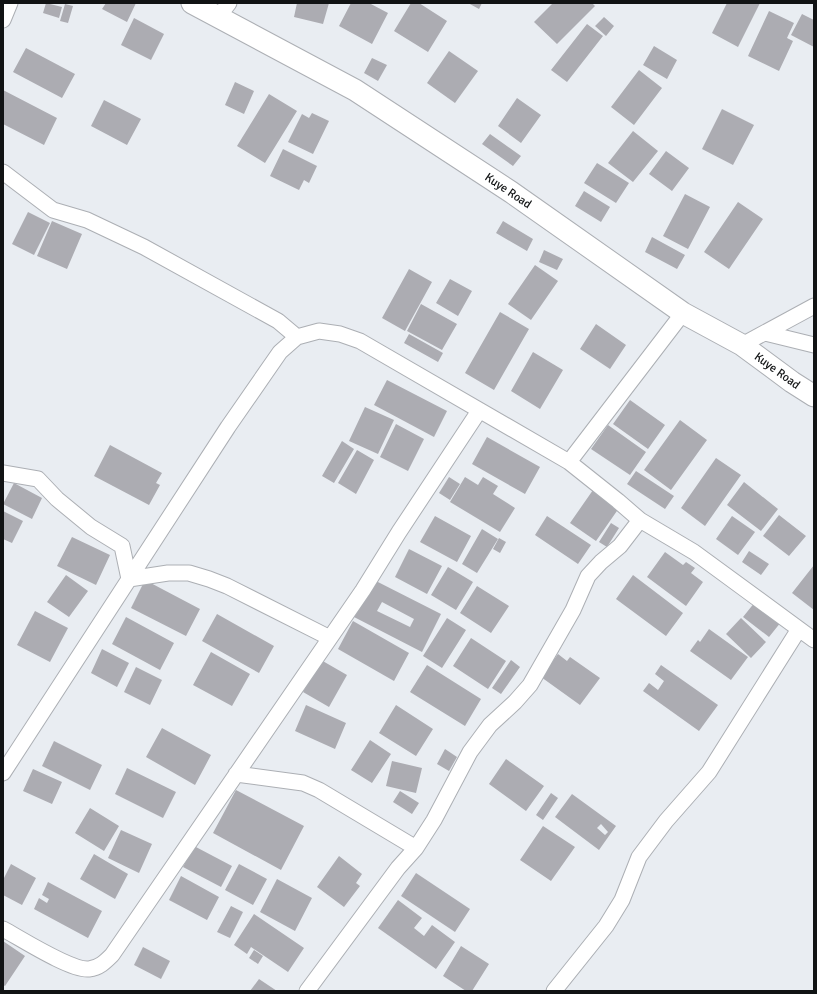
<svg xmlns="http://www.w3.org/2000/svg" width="817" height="994" font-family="Signika,sans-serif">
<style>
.building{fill:#acacb2;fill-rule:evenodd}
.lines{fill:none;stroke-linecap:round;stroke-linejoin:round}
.street-casing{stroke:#acafb4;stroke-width:17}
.secondary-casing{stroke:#acafb4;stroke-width:23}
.street{stroke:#fff;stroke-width:15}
.secondary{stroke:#fff;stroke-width:21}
.labels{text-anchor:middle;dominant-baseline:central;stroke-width:4;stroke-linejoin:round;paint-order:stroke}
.street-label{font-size:12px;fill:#111314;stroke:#fff}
</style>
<rect width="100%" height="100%" fill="#e9edf2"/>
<!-- building -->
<path class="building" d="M46,3L62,7L59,18L43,13Z
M106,3H136L127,22L102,9Z
M297,3H329L323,24L294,17Z
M351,3H369L388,13L372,44L339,26Z
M411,3H419L447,21L428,52L394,31Z
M468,3H482L479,9Z
M553,3H592L595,6L557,44L534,22Z
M727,3H760L738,47L712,33Z
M65,4L73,6L68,23L60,21Z
M769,11L794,23L787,38L793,41L779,71L748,56Z
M802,14L814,20V47L791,35Z
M604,17L614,26L606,36L595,26Z
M134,18L164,34L151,60L121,45Z
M587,24L603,36L567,82L551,70Z
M654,46L677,60L667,79L643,65Z
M26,48L75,74L62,98L13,72Z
M449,51L478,71L455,103L427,83Z
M372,58L387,65L378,81L364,73Z
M639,70L662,88L634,125L611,107Z
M235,82L254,91L244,114L225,105Z
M3,90L57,118L44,145L3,124Z
M269,94L297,111L265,163L237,146Z
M517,98L541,115L521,143L498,126Z
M104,100L141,119L127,145L91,126Z
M722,109L754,125L733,165L702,149Z
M312,113L329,121L313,154L288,142L302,114L309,118Z
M633,131L658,151L633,182L608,163Z
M490,134L521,156L513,166L482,144Z
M283,149L317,166L309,183L304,180L299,190L270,176Z
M666,151L689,168L672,191L649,174Z
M597,163L629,183L616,203L584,183Z
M584,191L610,207L601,222L575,206Z
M685,194L710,207L688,249L663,236Z
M738,202L763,219L729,269L704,252Z
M28,212L50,223L34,255L12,244Z
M52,221L82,234L67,269L37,256Z
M503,221L533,239L527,251L496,233Z
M652,237L685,255L677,269L645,252Z
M544,250L563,259L557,270L539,262Z
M535,265L558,281L531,320L508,304Z
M409,269L432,282L405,331L382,318Z
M450,279L472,291L458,316L436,303Z
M421,304L457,324L442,350L407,331Z
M500,312L529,329L494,390L465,373Z
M596,324L626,345L610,369L580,349Z
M409,334L443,353L438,362L404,343Z
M533,352L563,370L540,409L511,391Z
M387,380L447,411L434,437L374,405Z
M630,400L665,425L648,449L613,424Z
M365,407L394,420L378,454L349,441Z
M680,420L707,440L671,490L644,470Z
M396,424L424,439L408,471L380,457Z
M608,425L646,452L630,475L591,449Z
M487,437L540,467L525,494L472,464Z
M342,441L354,449L334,483L322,476Z
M110,445L162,473L156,483L160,485L149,505L94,476Z
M357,450L374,460L356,494L338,483Z
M716,458L741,475L705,526L681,508Z
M636,471L674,496L665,509L627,484Z
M449,477L460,484L450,500L439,493Z
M465,477L478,485L483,477L498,486L493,494L515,508L500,532L450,502Z
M744,482L778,509L761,531L727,505Z
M14,483L42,498L32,519L3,504Z
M593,490L619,508L596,541L570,523Z
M3,511L23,521L12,543L3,539Z
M779,515L806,536L789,556L763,536Z
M435,516L471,536L457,562L420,542Z
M547,516L591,545L578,564L535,535Z
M732,516L755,532L738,555L716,539Z
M611,523L619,528L607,547L599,542Z
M482,529L498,539L477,573L462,564Z
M72,537L110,555L96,585L57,566Z
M499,538L506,542L500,553L493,549Z
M409,549L442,566L427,594L395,577Z
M749,551L769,564L761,575L742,562Z
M665,552L683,565L686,562L695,568L691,573L703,582L686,606L647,577Z
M814,565V610L792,593Z
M448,567L473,582L456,610L431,595Z
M66,575L88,591L69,617L47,602Z
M633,575L683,613L666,636L616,599Z
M372,579L441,614L422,652L354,617ZM382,602L414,619L410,627L377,611Z
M145,580L200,609L186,636L131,608Z
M477,586L509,606L491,633L460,613Z
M755,602L781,622L769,637L743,617Z
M35,611L68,628L50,662L17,645Z
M217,614L274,646L259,673L202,641Z
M126,617L174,643L160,670L112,644Z
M447,618L466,630L442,668L423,656Z
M741,618L766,642L751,658L726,634Z
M353,621L409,653L394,681L338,649Z
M709,629L748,657L731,680L690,651L698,640L700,642Z
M471,638L506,661L488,689L453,666Z
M102,649L129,663L117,687L91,673Z
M211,652L250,674L232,706L193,685Z
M558,654L567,661L570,657L600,678L580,705L541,677Z
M321,660L347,675L329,707L303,692Z
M511,660L520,667L501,694L492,688Z
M427,665L481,699L465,726L410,692Z
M661,665L718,705L699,731L643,691L649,683L658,690L664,681L655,674Z
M136,667L162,680L150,705L124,692Z
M306,705L346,723L335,749L295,731Z
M396,705L433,729L416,756L379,733Z
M162,728L211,755L195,785L146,757Z
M370,740L391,754L372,783L351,770Z
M54,741L102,765L90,790L42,766Z
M445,749L457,757L449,771L437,764Z
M506,759L544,786L526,811L489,784Z
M392,761L422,768L416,793L386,786Z
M127,768L176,792L163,818L115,794Z
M33,769L62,782L52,804L23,791Z
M236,790L304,826L281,870L213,833Z
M400,791L419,803L412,814L393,802Z
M551,793L558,798L543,820L536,815Z
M572,794L616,826L599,850L555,817ZM601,824L608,832L605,835L597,828Z
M90,808L119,826L104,851L75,833Z
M543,826L575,847L551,881L520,860Z
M121,830L152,844L139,873L108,858Z
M194,846L232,866L221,887L183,867Z
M94,854L128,874L115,899L80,879Z
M339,856L362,874L356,883L360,886L344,907L317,887Z
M11,864L36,878L22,905L3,895V880Z
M239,864L267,879L253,905L225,890Z
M416,873L470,909L455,932L401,896Z
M181,876L219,897L207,920L169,900Z
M277,879L312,898L295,931L260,912Z
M48,882L102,911L88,938L34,909L39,898L47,903L49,899L42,895Z
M398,900L422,918L414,928L424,936L432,925L455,942L436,969L378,928Z
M231,906L243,912L230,938L217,932Z
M254,914L304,948L288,972L251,947L247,954L234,945Z
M3,941L25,956L5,986L3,985Z
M461,946L489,964L472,991H466L443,976Z
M143,947L170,961L161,979L134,965Z
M254,950L263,956L258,964L249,958Z
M259,979L277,991H250Z"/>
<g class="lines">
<defs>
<path id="street" d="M218,17L229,3
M3,20L10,3
M3,172L53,210L87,220L144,247L278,321L297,337
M765,333L814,345
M742,345L814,306
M569,462L683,313
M3,473L38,479L57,499L91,527L122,546L129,579L168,573H189L209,579L227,586L330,638
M3,773L228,427L280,352L297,337L319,331L340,334L360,341L569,462L618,501L640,520L694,552L814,640
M236,774L303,783L319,790L416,848
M3,929C20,938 71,971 89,969C99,968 105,962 112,955L363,590L399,532L479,411
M307,991L398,868L416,848L434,820L470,752L490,725L515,702L530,685L573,610L588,576L601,562L620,546L640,520
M554,991L606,926L622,900L639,857L666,821L709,772L799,629"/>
<path id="secondary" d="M192,3L355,90L511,192L683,313L742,345L792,382L814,396"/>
</defs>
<!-- street casing -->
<use href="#street" class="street-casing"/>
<!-- secondary casing -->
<use href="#secondary" class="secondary-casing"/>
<!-- street -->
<use href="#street" class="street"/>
<!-- secondary -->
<use href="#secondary" class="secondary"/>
</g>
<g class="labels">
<!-- street labels -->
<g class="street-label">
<text transform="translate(508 191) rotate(34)">Kuye Road</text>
<text transform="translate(777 371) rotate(36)">Kuye Road</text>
</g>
</g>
<!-- border -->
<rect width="817" height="994" fill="none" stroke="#111314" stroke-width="8"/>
</svg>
